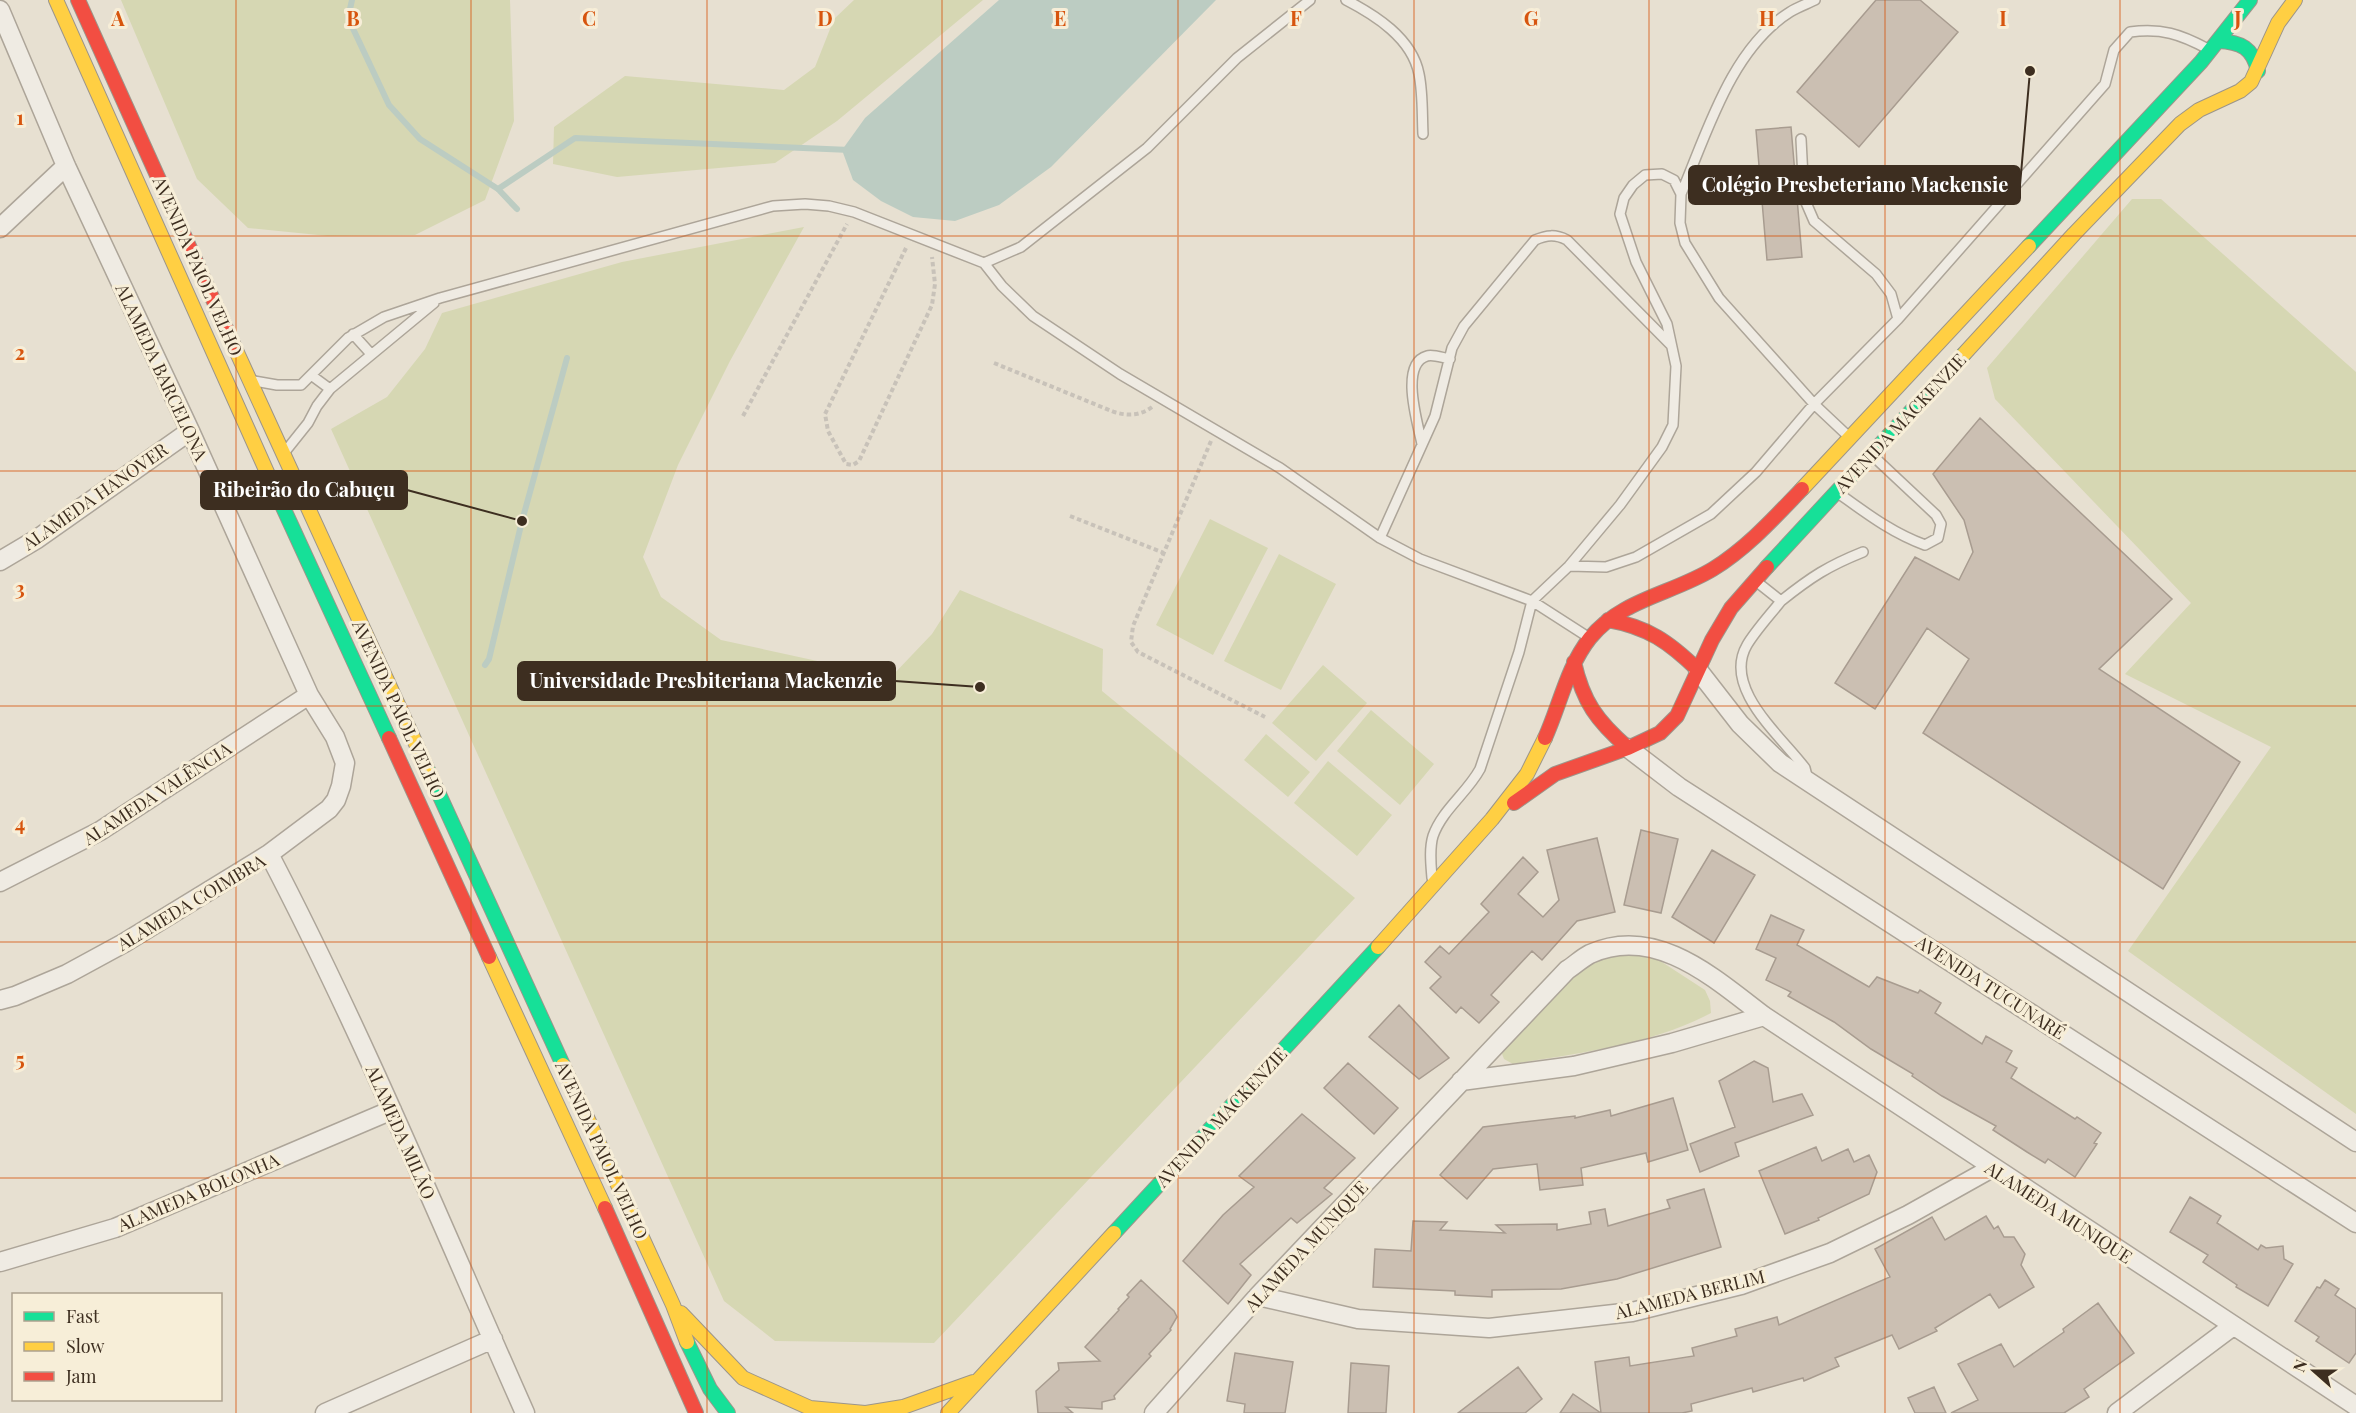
<svg xmlns="http://www.w3.org/2000/svg" width="2356" height="1413" font-family="'Playfair Display',serif">
<style>
.green{fill:#d6d7b3}
.water{fill:#bcccc2}
.lines{fill:none;stroke-linecap:round;stroke-linejoin:round}
.stream{stroke:#bcccc2;stroke-width:6}
.building{fill:#cbbfb2;stroke:#a89c90;stroke-width:1.5}
.lane-casing{stroke:#ada599;stroke-width:12}
.street-casing{stroke:#ada599;stroke-width:21}
.fast-casing{stroke:#9c958a;stroke-width:16}
.slow-casing{stroke:#9c958a;stroke-width:16}
.jam-casing{stroke:#9c958a;stroke-width:16}
.path{stroke:#c8c2b9;stroke-width:4;stroke-dasharray:4.5 3;stroke-linecap:butt}
.lane{stroke:#efebe3;stroke-width:9}
.street{stroke:#efebe3;stroke-width:18}
.fast{stroke:#16e098;stroke-width:14}
.slow{stroke:#ffcf43;stroke-width:14}
.jam{stroke:#f24e42;stroke-width:14}
.grid{fill:none;stroke:#d7550e;stroke-width:1.5;stroke-opacity:0.55}
.labels{text-anchor:middle;dominant-baseline:central;stroke-width:6;stroke-linejoin:round;paint-order:stroke}
.street-label{font-size:18px;fill:#3d2e20;stroke:#f7eed8}
.grid-label{font-size:20px;text-anchor:middle;font-weight:bold;fill:#d7550e;stroke:#f7eed8;stroke-width:6;stroke-linejoin:round;paint-order:stroke}
.leader{fill:none;stroke:#3d2e20;stroke-width:2}
.callout-dot{fill:#3d2e20;stroke:#f7eed8;stroke-width:2}
.callout{fill:#3d2e20;stroke:#3d2e20;stroke-width:2}
.callout-label{font-size:20px;text-anchor:middle;font-weight:bold;fill:#fff}
</style>
<rect width="100%" height="100%" fill="#e7e0d1"/>
<!-- green -->
<path class="green" d="M121,0H510L514,121L485,200L415,235L328,236L248,228L197,179Z
M854,0H983L837,121L775,163L617,177L553,164L554,127L625,76L784,90L815,67L834,19Z
M2132,199H2161L2356,372V1114L2128,951L2271,747L2125,674L2191,603L1995,399L1987,368Z
M804,227L730,361L678,465L643,557L661,597L721,640L891,677L932,634L960,590L1103,649L1102,691L1355,898L934,1343L775,1341L724,1301L331,429L387,397L425,349L442,313L622,262Z
M1210,519L1268,548L1213,655L1156,625Z
M1279,554L1336,584L1281,690L1224,661Z
M1323,665L1367,703L1316,761L1272,723Z
M1371,710L1434,764L1400,805L1337,751Z
M1266,734L1310,772L1288,797L1244,760Z
M1328,761L1392,815L1357,856L1294,803Z
M1648,953L1705,990L1710,1001L1711,1013C1651,1045 1579,1053 1513,1064L1504,1059L1501,1051C1522,1028 1568,970 1593,961C1611,954 1629,954 1648,953Z"/>
<!-- water -->
<path class="water" d="M999,0H1216L1051,167L999,205L955,221L913,217L881,201L853,180L842,150L865,118Z"/>
<g class="lines">
<!-- stream -->
<path class="stream" d="M352,0L348,18L389,105L420,139L498,189L517,209
M498,189L575,138L850,150
M485,665L489,659L522,521L567,358"/>
</g>
<!-- building -->
<path class="building" d="M1876,0H1920L1958,32L1859,147L1797,92Z
M1791,127L1802,257L1767,260L1756,130Z
M1980,418L2172,599L2099,669L2240,762L2163,889L1923,733L1969,659L1927,628L1875,709L1835,683L1915,557L1959,580L1973,552L1964,520L1933,474Z
M1641,830L1678,839L1661,913L1624,905Z
M1597,838L1615,912L1577,921L1542,960L1532,951L1491,995L1499,1002L1479,1023L1461,1007L1456,1013L1430,988L1441,977L1425,962L1440,946L1449,954L1489,912L1481,904L1523,857L1538,872L1518,894L1543,917L1559,900L1547,850Z
M1712,850L1755,875L1714,943L1672,917Z
M1771,915L1804,930L1797,945L1869,987L1877,977L1918,993L1920,990L1941,1003L1935,1013L1982,1044L1986,1036L2012,1051L2006,1062L2017,1068L2011,1078L2075,1119L2077,1117L2101,1133L2094,1143L2097,1144L2075,1177L2048,1159L2045,1163L2027,1152L1993,1130L1996,1126L1942,1096L1912,1076L1913,1074L1871,1049L1834,1022L1788,996L1791,992L1766,980L1776,958L1756,949Z
M1399,1005L1449,1058L1419,1079L1369,1037Z
M1754,1061L1768,1068L1773,1102L1802,1094L1813,1115L1735,1143L1739,1156L1700,1172L1690,1144L1735,1127L1719,1081Z
M1348,1063L1398,1108L1374,1134L1324,1088Z
M1673,1098L1688,1150L1648,1162L1646,1153L1581,1168L1583,1185L1540,1190L1537,1164L1493,1169L1467,1199L1440,1175L1483,1127L1575,1116V1118L1610,1110L1611,1116Z
M1302,1114L1355,1158L1324,1188L1332,1194L1297,1223L1291,1218L1240,1264L1251,1275L1228,1304L1183,1261L1223,1215L1254,1187L1239,1176Z
M1816,1147L1822,1161L1848,1149L1854,1162L1869,1155L1877,1172L1869,1194L1818,1218L1819,1220L1785,1234L1759,1171Z
M1704,1189L1721,1247L1617,1279L1561,1289L1492,1290V1297L1455,1295V1291L1373,1287L1375,1249L1411,1251L1413,1221L1447,1222L1440,1230L1505,1233L1496,1225L1557,1224V1230L1591,1224L1589,1212L1605,1209L1608,1226L1670,1208L1667,1200Z
M2190,1197L2221,1216L2217,1223L2258,1250L2261,1245L2266,1248L2283,1246L2284,1259L2293,1264L2268,1306L2236,1287L2237,1285L2203,1262L2208,1255L2170,1232Z
M1986,1216L1994,1229L1998,1226L2004,1237H2014L2025,1254L2021,1265L2034,1287L1999,1308L1990,1294L1935,1328L1937,1331L1899,1349L1892,1335L1835,1358L1839,1366L1804,1381L1803,1378L1753,1392L1752,1388L1691,1404L1692,1411L1682,1413H1560L1573,1394L1601,1413L1595,1362L1629,1357L1630,1366L1694,1356L1692,1348L1737,1336L1735,1329L1777,1317L1779,1325L1890,1277L1875,1249L1932,1217L1945,1240Z
M1141,1280L1174,1311L1177,1317L1170,1329L1171,1330L1149,1354L1151,1356L1114,1396L1115,1399L1102,1402V1409L1066,1407L1073,1413H1038L1036,1391L1059,1370L1058,1363L1100,1361L1085,1347L1119,1310L1118,1309L1129,1297L1127,1295Z
M2325,1280L2339,1289L2335,1295L2356,1309V1353L2349,1363L2316,1341L2319,1337L2295,1321L2317,1287L2320,1288Z
M2098,1303L2134,1353L2084,1389L2089,1397L2064,1413H1951L1978,1400L1958,1364L2001,1344L2014,1367L2064,1332L2063,1329Z
M1235,1353L1293,1362L1285,1413H1244L1245,1404L1227,1401Z
M1351,1363L1389,1366L1386,1413H1348Z
M1518,1367L1542,1399L1525,1413H1458Z
M1934,1387L1946,1413H1915L1908,1398Z"/>
<g class="lines">
<defs>
<path id="lane" d="M1346,0C1375,15 1412,38 1419,74C1423,93 1422,115 1423,134
M1801,139L1804,198L1814,221L1876,274L1891,294L1898,319
M1681,194C1707,133 1731,49 1790,12C1798,7 1807,4 1815,0
M984,263L1021,247L1147,148L1237,58L1310,0
M353,334L371,354
M311,375L330,389
M254,381L277,385H301L348,338L384,317L440,298L773,206L805,204L829,206L854,212L984,263L1002,286L1033,316L1120,374L1280,468L1380,538L1420,559L1532,601L1588,637
M1422,444C1418,424 1399,364 1427,356C1433,354 1443,358 1450,359
M284,453L308,423L317,406L330,389L434,303
M1838,493C1866,513 1892,533 1925,545L1938,538L1941,524L1936,515L1872,455
M1380,538L1435,416L1452,348L1464,326L1535,240C1547,235 1555,234 1567,240L1671,345
M1569,566L1606,567L1636,557L1711,514L1756,472L1814,404L1898,319L2105,84L2114,50L2130,32C2162,28 2180,34 2208,49
M1757,582L1781,601C1811,577 1828,566 1863,552
M1781,601C1770,615 1756,630 1747,645C1722,688 1781,736 1805,768L1808,780
M1432,878C1431,865 1429,849 1433,836C1442,810 1467,793 1480,769L1519,652L1532,601L1569,566L1620,505L1662,447L1673,425L1676,366L1667,324L1636,262L1620,214L1624,198L1633,185L1645,175L1662,174L1674,180L1681,194L1680,223L1685,243L1719,298L1814,404L1848,436"/>
<path id="street" d="M0,10L66,166L190,431L309,695L335,737L345,763L341,786L336,800L329,809L269,854L124,943L67,974L15,996L0,1000
M0,228L66,166
M0,561L37,539L190,431
M1698,670L1740,724L1780,763L2356,1142
M1628,748L1679,787L2356,1223
M269,854C364,1036 442,1226 525,1413
M0,882L100,831L309,695
M1461,1081L1574,1066L1672,1043L1764,1016
M0,1262L115,1228L392,1110
M1258,1296L1358,1319L1489,1328L1632,1312L1741,1285L1830,1253L1908,1215L1992,1168
M325,1413L493,1339
M1154,1413L1258,1296L1567,970C1575,965 1582,958 1590,954C1656,924 1715,979 1764,1016L2356,1406
M2117,1413L2233,1326"/>
<path id="fast" d="M2218,41C2241,42 2253,48 2258,71
M2029,246L2201,62L2250,0
M270,479L389,738
M1767,567L1964,354
M427,768L563,1065
M1114,1233L1378,947
M687,1342L710,1389L728,1413"/>
<path id="slow" d="M56,0L270,479
M234,346L427,768
M1964,354L2074,234L2180,124L2199,110L2240,91L2251,82L2278,23L2295,0
M1802,489L2029,246
M1378,947L1492,819L1527,774L1545,738
M489,957L605,1208
M563,1065L673,1305L687,1342
M681,1313L743,1378L810,1408L865,1413
M866,1413L903,1407L973,1382
M948,1413L1114,1233"/>
<path id="jam" d="M78,0L234,346
M1608,620C1648,627 1669,642 1698,670
M1574,662C1583,702 1597,721 1628,748
M389,738L489,957
M1545,738C1560,705 1567,667 1590,638C1622,599 1672,594 1713,569C1747,548 1774,518 1802,489
M1514,803L1555,774L1628,748L1660,733L1677,716L1712,640L1731,608L1767,567
M605,1208L696,1413"/>
</defs>
<!-- lane casing -->
<use href="#lane" class="lane-casing"/>
<!-- street casing -->
<use href="#street" class="street-casing"/>
<!-- fast casing -->
<use href="#fast" class="fast-casing"/>
<!-- slow casing -->
<use href="#slow" class="slow-casing"/>
<!-- jam casing -->
<use href="#jam" class="jam-casing"/>
<!-- path -->
<path class="path" d="M906,248L825,414L828,431L846,464L853,465L859,461L932,305L935,284L932,257
M994,363L1114,412C1128,416 1140,416 1152,407
M743,416L847,224
M1211,441L1133,626L1131,642L1138,652L1265,717
M1070,516L1164,553"/>
<!-- lane -->
<use href="#lane" class="lane"/>
<!-- street -->
<use href="#street" class="street"/>
<!-- fast -->
<use href="#fast" class="fast"/>
<!-- slow -->
<use href="#slow" class="slow"/>
<!-- jam -->
<use href="#jam" class="jam"/>
</g>
<!-- grid -->
<path class="grid" d="M236,0V1413M471,0V1413M707,0V1413M942,0V1413M1178,0V1413M1414,0V1413M1649,0V1413M1885,0V1413M2120,0V1413M0,236H2356M0,471H2356M0,706H2356M0,942H2356M0,1178H2356"/>
<g class="labels">
<!-- street labels -->
<g class="street-label">
<text transform="translate(198 266) rotate(66)">AVENIDA PAIOL VELHO</text>
<text transform="translate(162 372) rotate(65)">ALAMEDA BARCELONA</text>
<text transform="translate(1900 423) rotate(-47)">AVENIDA MACKENZIE</text>
<text transform="translate(95 496) rotate(-35)">ALAMEDA HANOVER</text>
<text transform="translate(399 709) rotate(65)">AVENIDA PAIOL VELHO</text>
<text transform="translate(157 793) rotate(-33)">ALAMEDA VALÊNCIA</text>
<text transform="translate(191 902) rotate(-31)">ALAMEDA COIMBRA</text>
<text transform="translate(1991 987) rotate(33)">AVENIDA TUCUNARÉ</text>
<text transform="translate(1221 1117) rotate(-47)">AVENIDA MACKENZIE</text>
<text transform="translate(401 1132) rotate(66)">ALAMEDA MILÃO</text>
<text transform="translate(602 1150) rotate(65)">AVENIDA PAIOL VELHO</text>
<text transform="translate(198 1192) rotate(-23)">ALAMEDA BOLONHA</text>
<text transform="translate(2059 1212) rotate(33)">ALAMEDA MUNIQUE</text>
<text transform="translate(1306 1246) rotate(-47)">ALAMEDA MUNIQUE</text>
<text transform="translate(1690 1294) rotate(-14)">ALAMEDA BERLIM</text>
</g>
</g>
<g class="grid-label">
<text x="118" y="26">A</text>
<text x="353" y="26">B</text>
<text x="589" y="26">C</text>
<text x="825" y="26">D</text>
<text x="1060" y="26">E</text>
<text x="1296" y="26">F</text>
<text x="1531" y="26">G</text>
<text x="1767" y="26">H</text>
<text x="2003" y="26">I</text>
<text x="2238" y="26">J</text>
<text x="20" y="125">1</text>
<text x="20" y="360">2</text>
<text x="20" y="596">3</text>
<text x="20" y="831">4</text>
<text x="20" y="1067">5</text>
</g>
<!-- callouts -->
<path class="leader" d="M2030 71L2020 185M522 521L407 490M980 687L895 681"/>
<g class="callout-dot">
<circle cx="2030" cy="71" r="6"/>
<circle cx="522" cy="521" r="6"/>
<circle cx="980" cy="687" r="6"/>
</g>
<g class="callout">
<rect x="1689" y="166" width="331" height="38" rx="6"/>
<rect x="201" y="471" width="206" height="38" rx="6"/>
<rect x="518" y="662" width="377" height="38" rx="6"/>
</g>
<g class="callout-label">
<text x="1855" y="192">Colégio Presbeteriano Mackensie</text>
<text x="304" y="497">Ribeirão do Cabuçu</text>
<text x="706" y="688">Universidade Presbiteriana Mackenzie</text>
</g>
<!-- legend -->
<rect x="12" y="1293" width="210" height="108" fill="#f7eed8" stroke="#ada18e" stroke-width="1.5"/>
<rect x="24" y="1312" width="30" height="9" fill="#16e098" stroke="#ada18e" stroke-width="1.5"/>
<text x="66" y="1323" font-size="18" fill="#3d2e20">Fast</text>
<rect x="24" y="1342" width="30" height="9" fill="#ffcf43" stroke="#ada18e" stroke-width="1.5"/>
<text x="66" y="1353" font-size="18" fill="#3d2e20">Slow</text>
<rect x="24" y="1372" width="30" height="9" fill="#f24e42" stroke="#ada18e" stroke-width="1.5"/>
<text x="66" y="1383" font-size="18" fill="#3d2e20">Jam</text>
<!-- north arrow -->
<g transform="translate(2314 1371) rotate(291)" stroke="#f7eed8" stroke-width="4.5" paint-order="stroke">
<path d="M0-4.5L10 22L0 15L-10 22Z" fill="#3d2e20"/>
<text y="-9" font-size="16" font-weight="bold" text-anchor="middle" fill="#3d2e20">N</text>
</g>
</svg>
